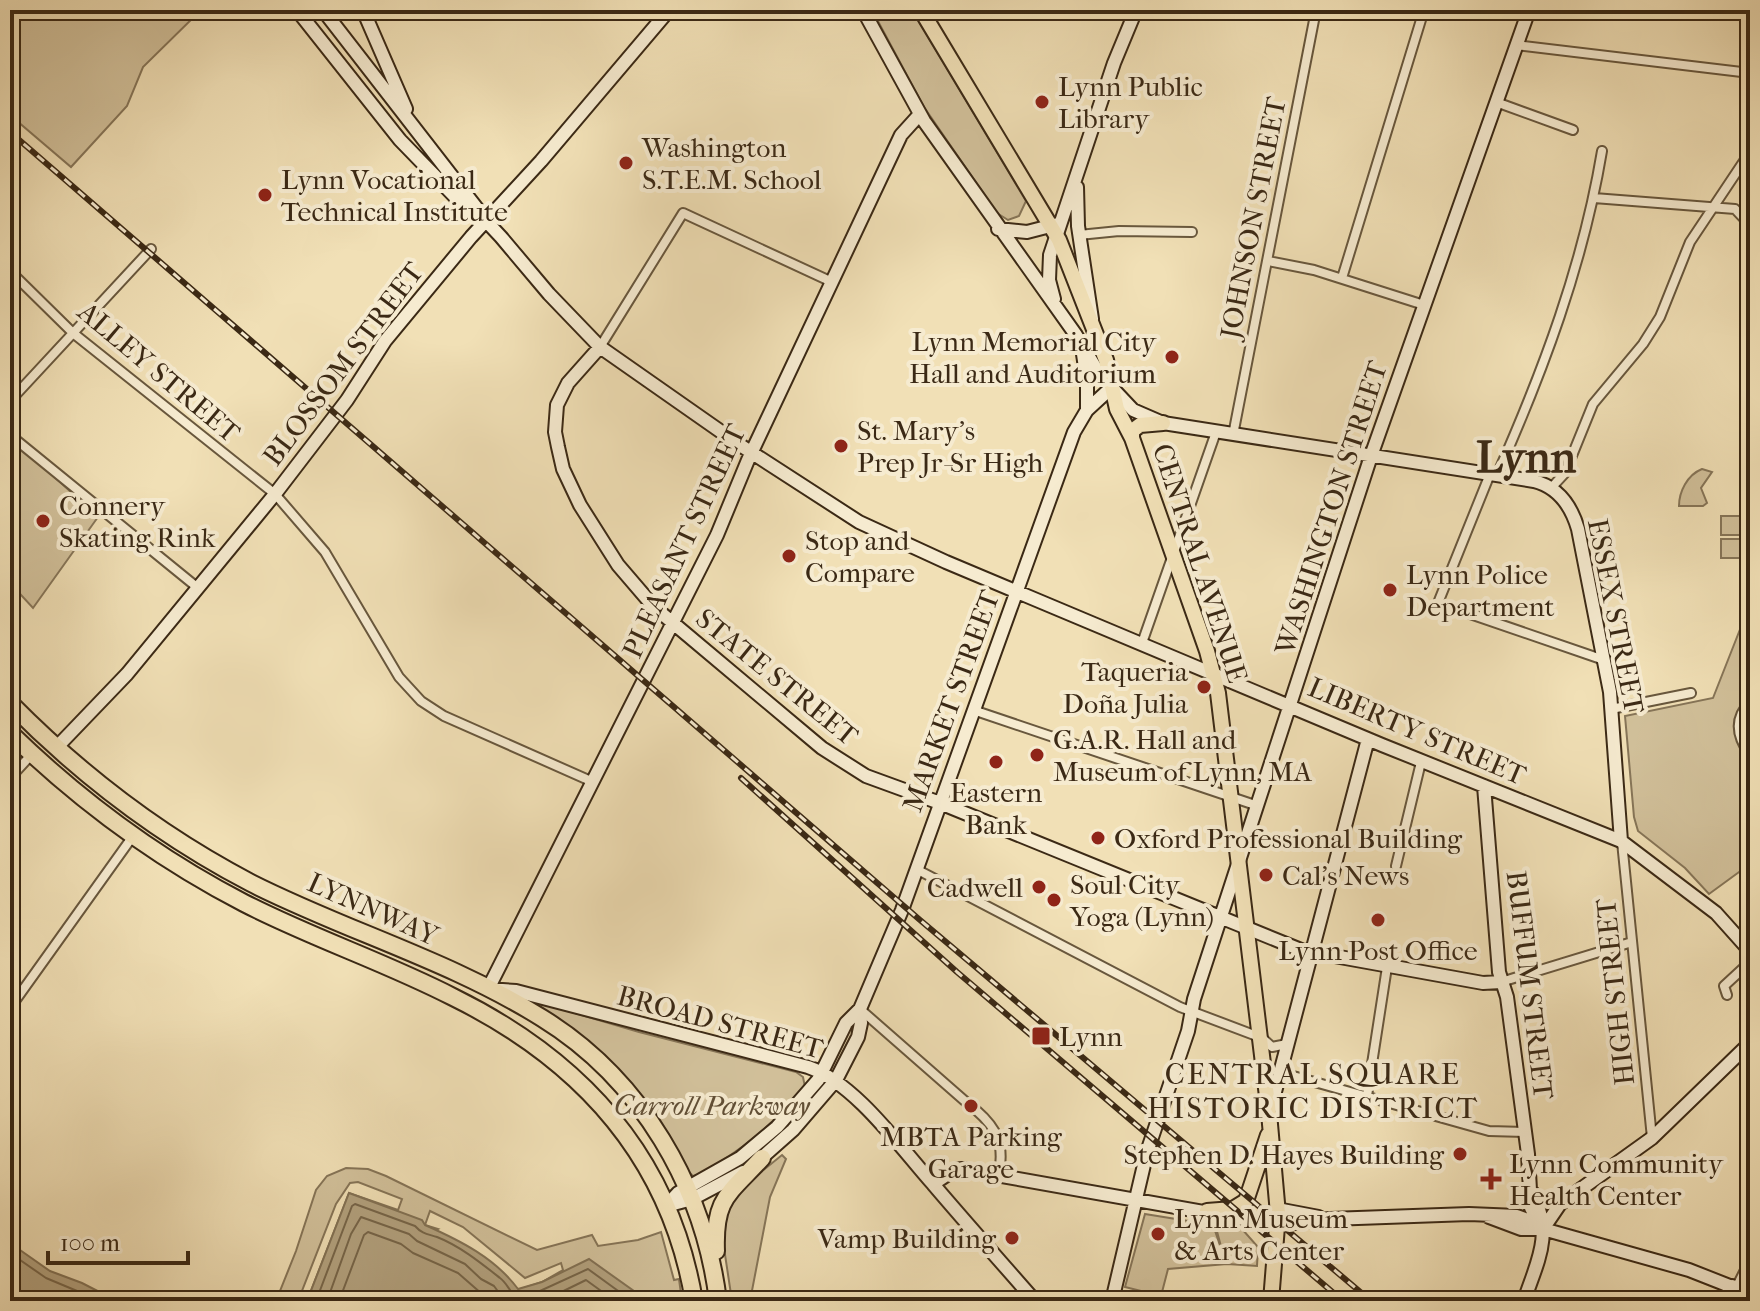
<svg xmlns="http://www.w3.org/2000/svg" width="1760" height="1311" font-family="'IM FELL French Canon',serif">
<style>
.green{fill:#d2c19b;stroke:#867558;stroke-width:2}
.water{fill:#b3a27f;stroke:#837255;stroke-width:2}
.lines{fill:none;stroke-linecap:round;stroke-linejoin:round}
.shore{stroke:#77664a;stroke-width:2}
.street-casing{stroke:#68573d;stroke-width:12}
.secondary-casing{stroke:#3b2915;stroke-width:16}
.primary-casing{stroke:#3b2915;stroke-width:18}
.highway-casing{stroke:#3b2915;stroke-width:20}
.street{stroke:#f6ebd0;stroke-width:8}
.secondary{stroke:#f6ebd0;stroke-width:12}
.primary{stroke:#f1e0b6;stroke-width:14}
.highway{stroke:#f1e0b6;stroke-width:16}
.rail-casing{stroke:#3b2915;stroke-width:6}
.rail{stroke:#f6ebd0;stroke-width:3;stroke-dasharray:9;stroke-linecap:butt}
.poi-dot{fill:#8f2418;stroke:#f6ebd0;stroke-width:3}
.labels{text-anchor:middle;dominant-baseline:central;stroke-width:8;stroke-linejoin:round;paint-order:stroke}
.poi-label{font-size:28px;fill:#3b2915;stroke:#f6ebd0;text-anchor:start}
.street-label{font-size:28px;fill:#3b2915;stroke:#f6ebd0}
.park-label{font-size:28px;font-style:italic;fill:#614f36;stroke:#f6ebd0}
.neighbourhood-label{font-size:30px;letter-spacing:2px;fill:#3b2915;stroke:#f6ebd0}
.town-label{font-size:44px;font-weight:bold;fill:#3b2915;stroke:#f6ebd0}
</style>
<rect width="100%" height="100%" fill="#f1e0b6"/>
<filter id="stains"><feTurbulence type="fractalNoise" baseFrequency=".0025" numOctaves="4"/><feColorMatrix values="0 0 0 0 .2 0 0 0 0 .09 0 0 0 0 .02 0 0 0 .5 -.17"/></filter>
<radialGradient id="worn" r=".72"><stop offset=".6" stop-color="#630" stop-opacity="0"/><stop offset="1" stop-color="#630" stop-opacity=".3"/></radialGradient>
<!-- green -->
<path class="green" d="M10,10H201L143,67L127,106L71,167L10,115Z
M872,10H912L1026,201L1019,216L1008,220L997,213L924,107Z
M10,436L98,517L33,608L10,583Z
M1702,469L1712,472L1701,488L1707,503L1703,506H1679C1679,492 1687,475 1702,469Z
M1721,516H1750V535H1721Z
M1721,539H1750V558H1721Z
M1750,604V864L1709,894L1685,868L1638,831L1634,817L1625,716L1713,698Z
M517,996L639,1032L796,1072L803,1077L805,1087C768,1129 746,1148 698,1175L693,1176L687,1170L669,1136Z
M782,1155L786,1159L770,1197L750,1301H732L721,1228L733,1195Z
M346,1168L368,1169L386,1176L537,1250L592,1235L598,1246L638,1240L661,1232L674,1280L679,1279L682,1301H521V1289L542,1282L563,1270L561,1263L525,1278L463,1227L430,1211L425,1225L438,1229L307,1301L349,1193L398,1210L402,1199L358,1182L350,1183L336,1204L298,1301H276L296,1251L316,1190L327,1176Z
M1145,1214L1213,1225L1223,1254L1215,1224L1242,1229L1258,1247L1257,1266L1227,1264L1168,1269L1161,1296L1125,1287Z"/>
<!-- water -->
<path class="water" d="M349,1193L422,1220L425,1225C461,1241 495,1258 518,1289L542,1282L589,1259L648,1301H307Z
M10,1243L50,1271L82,1283L117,1301H10Z"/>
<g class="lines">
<!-- shore -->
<path class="shore" d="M10,1253L46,1278L101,1301
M316,1301L352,1206L355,1204L415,1226C422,1234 428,1234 437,1237C460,1246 481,1263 500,1278C507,1283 509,1291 516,1297L529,1296L588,1269L632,1301
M327,1301L351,1234L361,1217L409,1234L417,1241L465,1264L481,1279L494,1286L505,1301
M339,1301L364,1235L368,1232L401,1244L413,1253L458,1273L490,1301
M543,1301L586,1280L615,1301"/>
<defs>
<path id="street" d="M1516,45L1750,73
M1496,102L1573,130
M1594,198L1735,209L1750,225
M1079,235L1119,231L1192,232
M1268,261L1314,270L1424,305
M10,271L73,333L275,494L325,552L399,677L421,701L444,716L593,782
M1342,278L1424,10
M600,347L683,213L832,282
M10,401L151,249
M10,435L198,588
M1233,435L1316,10
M1490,474L1438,603L1604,660
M1497,475C1543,371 1583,265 1602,151
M1552,487L1565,473L1593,404L1643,344L1660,317L1690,242L1750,152
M1142,643L1216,432
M1750,702C1733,719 1737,737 1750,755
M1611,709L1691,693
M973,710L1258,806
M10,778L32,754
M1622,842L1652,1138
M1396,866L1421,762
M916,869L1180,1007L1262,1038L1272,1047L1287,1044
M1501,982L1632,942
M1727,995L1724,986L1750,962
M10,1008L133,836
M861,1010L966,1102
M1279,1072L1489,1131L1525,1132
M1367,1096L1387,967
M976,1110C999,1130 1004,1145 999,1175
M1736,1288L1750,1260"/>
<path id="secondary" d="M297,10L400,140L466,208L486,221L501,237L549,294L600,347L740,445L859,522L946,562L1382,745L1621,841L1716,913L1750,951
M323,10L482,215
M363,10L406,109
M863,10L924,121L1076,335L1100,375L1133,410L1163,423L1534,481C1558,487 1571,505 1578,529L1610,692L1621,841
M920,114L901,135L748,460L717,535L488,989L516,991L808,1067C855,1083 900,1147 933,1184C967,1224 1001,1262 1035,1301
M1077,187L1078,226L1092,319
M998,229L1027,232L1058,224
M1054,299L1049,280L1050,255L1114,63L1136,10
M600,347L568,383L557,405L555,432L558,447L563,469L580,505L618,565L654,607L822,748L866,776L940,803L1301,950L1483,983L1501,982
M1083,354L1087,381V410
M56,748L127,674L275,494L347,400L385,341L471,237L541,161L669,10
M1484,786L1499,972L1507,997L1528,1154L1531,1208L1540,1225
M1271,1107L1368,739
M758,1161L793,1130L836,1080L858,1037L861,1023L860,1009L902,910L1074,432L1087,410L1112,387
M933,1184L954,1170L962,1169L1277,1225L1330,1219L1469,1214L1517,1216L1533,1222L1543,1229L1689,1270L1750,1294
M666,1206L692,1199L743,1172
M666,1206L678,1193L740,1158L777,1127L818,1080L846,1023L860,1009
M1277,1209L1319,1217
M1489,1217L1521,1229H1543
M1543,1229L1560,1204L1652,1138L1750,1043
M1112,1301L1147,1152L1188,1031L1194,999L1371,456L1529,10
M1524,1301C1538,1259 1553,1237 1533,1193
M1723,1301L1732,1286"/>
<path id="primary" d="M921,10L1059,240L1106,360L1117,409L1132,438L1207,651L1218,693L1269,1113L1278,1214L1271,1301
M1132,438V431L1140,425L1163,423
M1207,1211L1233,1209L1246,1201L1268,1135"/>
<path id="highway" d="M10,703C81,775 161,836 251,883C346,931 451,961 542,1018C641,1079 704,1187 718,1301
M10,733C80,801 157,858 244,903C312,938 385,962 453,997C581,1060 670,1157 694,1301
M716,1251C714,1198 728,1195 762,1158"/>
</defs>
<!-- street casing -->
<use href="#street" class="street-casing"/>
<!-- secondary casing -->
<use href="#secondary" class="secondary-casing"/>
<!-- primary casing -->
<use href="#primary" class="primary-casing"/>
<!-- highway casing -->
<use href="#highway" class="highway-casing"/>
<!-- street -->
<use href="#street" class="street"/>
<!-- secondary -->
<use href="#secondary" class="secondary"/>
<!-- primary -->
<use href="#primary" class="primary"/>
<!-- highway -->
<use href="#highway" class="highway"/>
<defs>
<path id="rail" d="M10,132L920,920L1371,1301
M741,778L957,972L1343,1301"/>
</defs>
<!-- rail casing -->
<use href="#rail" class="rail-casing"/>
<!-- rail -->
<use href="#rail" class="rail"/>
</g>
<!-- markers -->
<g class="poi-dot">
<circle cx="1042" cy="102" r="8"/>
<circle cx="626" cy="163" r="8"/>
<circle cx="265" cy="195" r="8"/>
<circle cx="1172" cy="357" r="8"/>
<circle cx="841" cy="446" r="8"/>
<circle cx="43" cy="521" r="8"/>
<circle cx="789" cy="556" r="8"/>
<circle cx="1390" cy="590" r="8"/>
<circle cx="1204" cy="687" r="8"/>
<circle cx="1037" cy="755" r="8"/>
<circle cx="996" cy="762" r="8"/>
<circle cx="1098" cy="838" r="8"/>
<circle cx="1266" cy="875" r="8"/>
<circle cx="1039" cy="887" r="8"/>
<circle cx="1054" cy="900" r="8"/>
<circle cx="1378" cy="920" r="8"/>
<rect x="1031" y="1026" width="20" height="20" rx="4"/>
<circle cx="971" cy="1106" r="8"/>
<circle cx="1460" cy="1154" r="8"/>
<path d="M1487 1167h8v8h8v8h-8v8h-8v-8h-8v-8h8z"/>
<circle cx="1158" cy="1234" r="8"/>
<circle cx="1012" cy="1238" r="8"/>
</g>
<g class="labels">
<!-- poi labels -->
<g class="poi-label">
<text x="1058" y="86">Lynn Public<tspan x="1058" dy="32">Library</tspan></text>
<text x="642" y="147">Washington<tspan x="642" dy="32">S.T.E.M. School</tspan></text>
<text x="281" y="179">Lynn Vocational<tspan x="281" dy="32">Technical Institute</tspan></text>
<text x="1156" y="341" text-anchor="end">Lynn Memorial City<tspan x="1156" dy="32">Hall and Auditorium</tspan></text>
<text x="857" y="430">St. Mary's<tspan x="857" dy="32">Prep Jr-Sr High</tspan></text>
<text x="59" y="505">Connery<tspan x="59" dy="32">Skating Rink</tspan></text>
<text x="805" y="540">Stop and<tspan x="805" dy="32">Compare</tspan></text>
<text x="1406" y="574">Lynn Police<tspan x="1406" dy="32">Department</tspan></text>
<text x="1188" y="671" text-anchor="end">Taqueria<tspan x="1188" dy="32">Doña Julia</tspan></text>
<text x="1053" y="739">G.A.R. Hall and<tspan x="1053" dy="32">Museum of Lynn, MA</tspan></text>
<text x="996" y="792" text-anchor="middle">Eastern<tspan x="996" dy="32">Bank</tspan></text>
<text x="1114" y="838">Oxford Professional Building</text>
<text x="1282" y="875">Cal's News</text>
<text x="1070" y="884">Soul City<tspan x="1070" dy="32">Yoga (Lynn)</tspan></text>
<text x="1023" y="887" text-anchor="end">Cadwell</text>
<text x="1378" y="950" text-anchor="middle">Lynn Post Office</text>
<text x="1059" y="1036">Lynn</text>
<text x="971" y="1136" text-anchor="middle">MBTA Parking<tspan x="971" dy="32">Garage</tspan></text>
<text x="1444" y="1154" text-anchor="end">Stephen D. Hayes Building</text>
<text x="1509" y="1163">Lynn Community<tspan x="1509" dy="32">Health Center</tspan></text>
<text x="1174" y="1218">Lynn Museum<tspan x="1174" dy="32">&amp; Arts Center</tspan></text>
<text x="996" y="1238" text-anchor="end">Vamp Building</text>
</g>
<!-- street labels -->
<g class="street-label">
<text transform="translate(1253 218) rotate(-79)">JOHNSON STREET</text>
<text transform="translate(343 364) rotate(-53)">BLOSSOM STREET</text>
<text transform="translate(159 372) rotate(40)">ALLEY STREET</text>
<text transform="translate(1331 508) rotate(-72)">WASHINGTON STREET</text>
<text transform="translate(684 541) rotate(-65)">PLEASANT STREET</text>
<text transform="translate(1200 563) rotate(72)">CENTRAL AVENUE</text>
<text transform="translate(1616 616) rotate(79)">ESSEX STREET</text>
<text transform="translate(777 677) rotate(39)">STATE STREET</text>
<text transform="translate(951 701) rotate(-70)">MARKET STREET</text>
<text transform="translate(1417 731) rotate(23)">LIBERTY STREET</text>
<text transform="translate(373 909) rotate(24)">LYNNWAY</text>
<text transform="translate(1530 985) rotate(83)">BUFFUM STREET</text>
<text transform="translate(1615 992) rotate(-96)">HIGH STREET</text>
<text transform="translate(720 1022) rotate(15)">BROAD STREET</text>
</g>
<!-- park labels -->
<g class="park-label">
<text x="712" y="1105">Carroll Parkway</text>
</g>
<!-- neighbourhood labels -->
<g class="neighbourhood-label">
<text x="1313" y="1074">CENTRAL SQUARE<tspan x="1313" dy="34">HISTORIC DISTRICT</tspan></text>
</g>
<!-- town labels -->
<g class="town-label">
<text x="1526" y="457">Lynn</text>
</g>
</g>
<!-- margin -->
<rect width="1760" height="1311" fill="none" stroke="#f1e0b6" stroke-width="40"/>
<rect x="12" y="12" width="1736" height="1287" fill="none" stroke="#3b2915" stroke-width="4"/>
<rect x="20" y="20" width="1720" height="1271" fill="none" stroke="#3b2915" stroke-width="2"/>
<!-- scale -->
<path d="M48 1251v12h140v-12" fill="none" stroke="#3b2915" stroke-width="4"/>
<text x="60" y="1251" font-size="24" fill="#3b2915" stroke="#f6ebd0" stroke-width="6" paint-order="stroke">100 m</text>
<rect width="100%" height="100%" filter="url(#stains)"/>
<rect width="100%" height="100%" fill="url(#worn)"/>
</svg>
